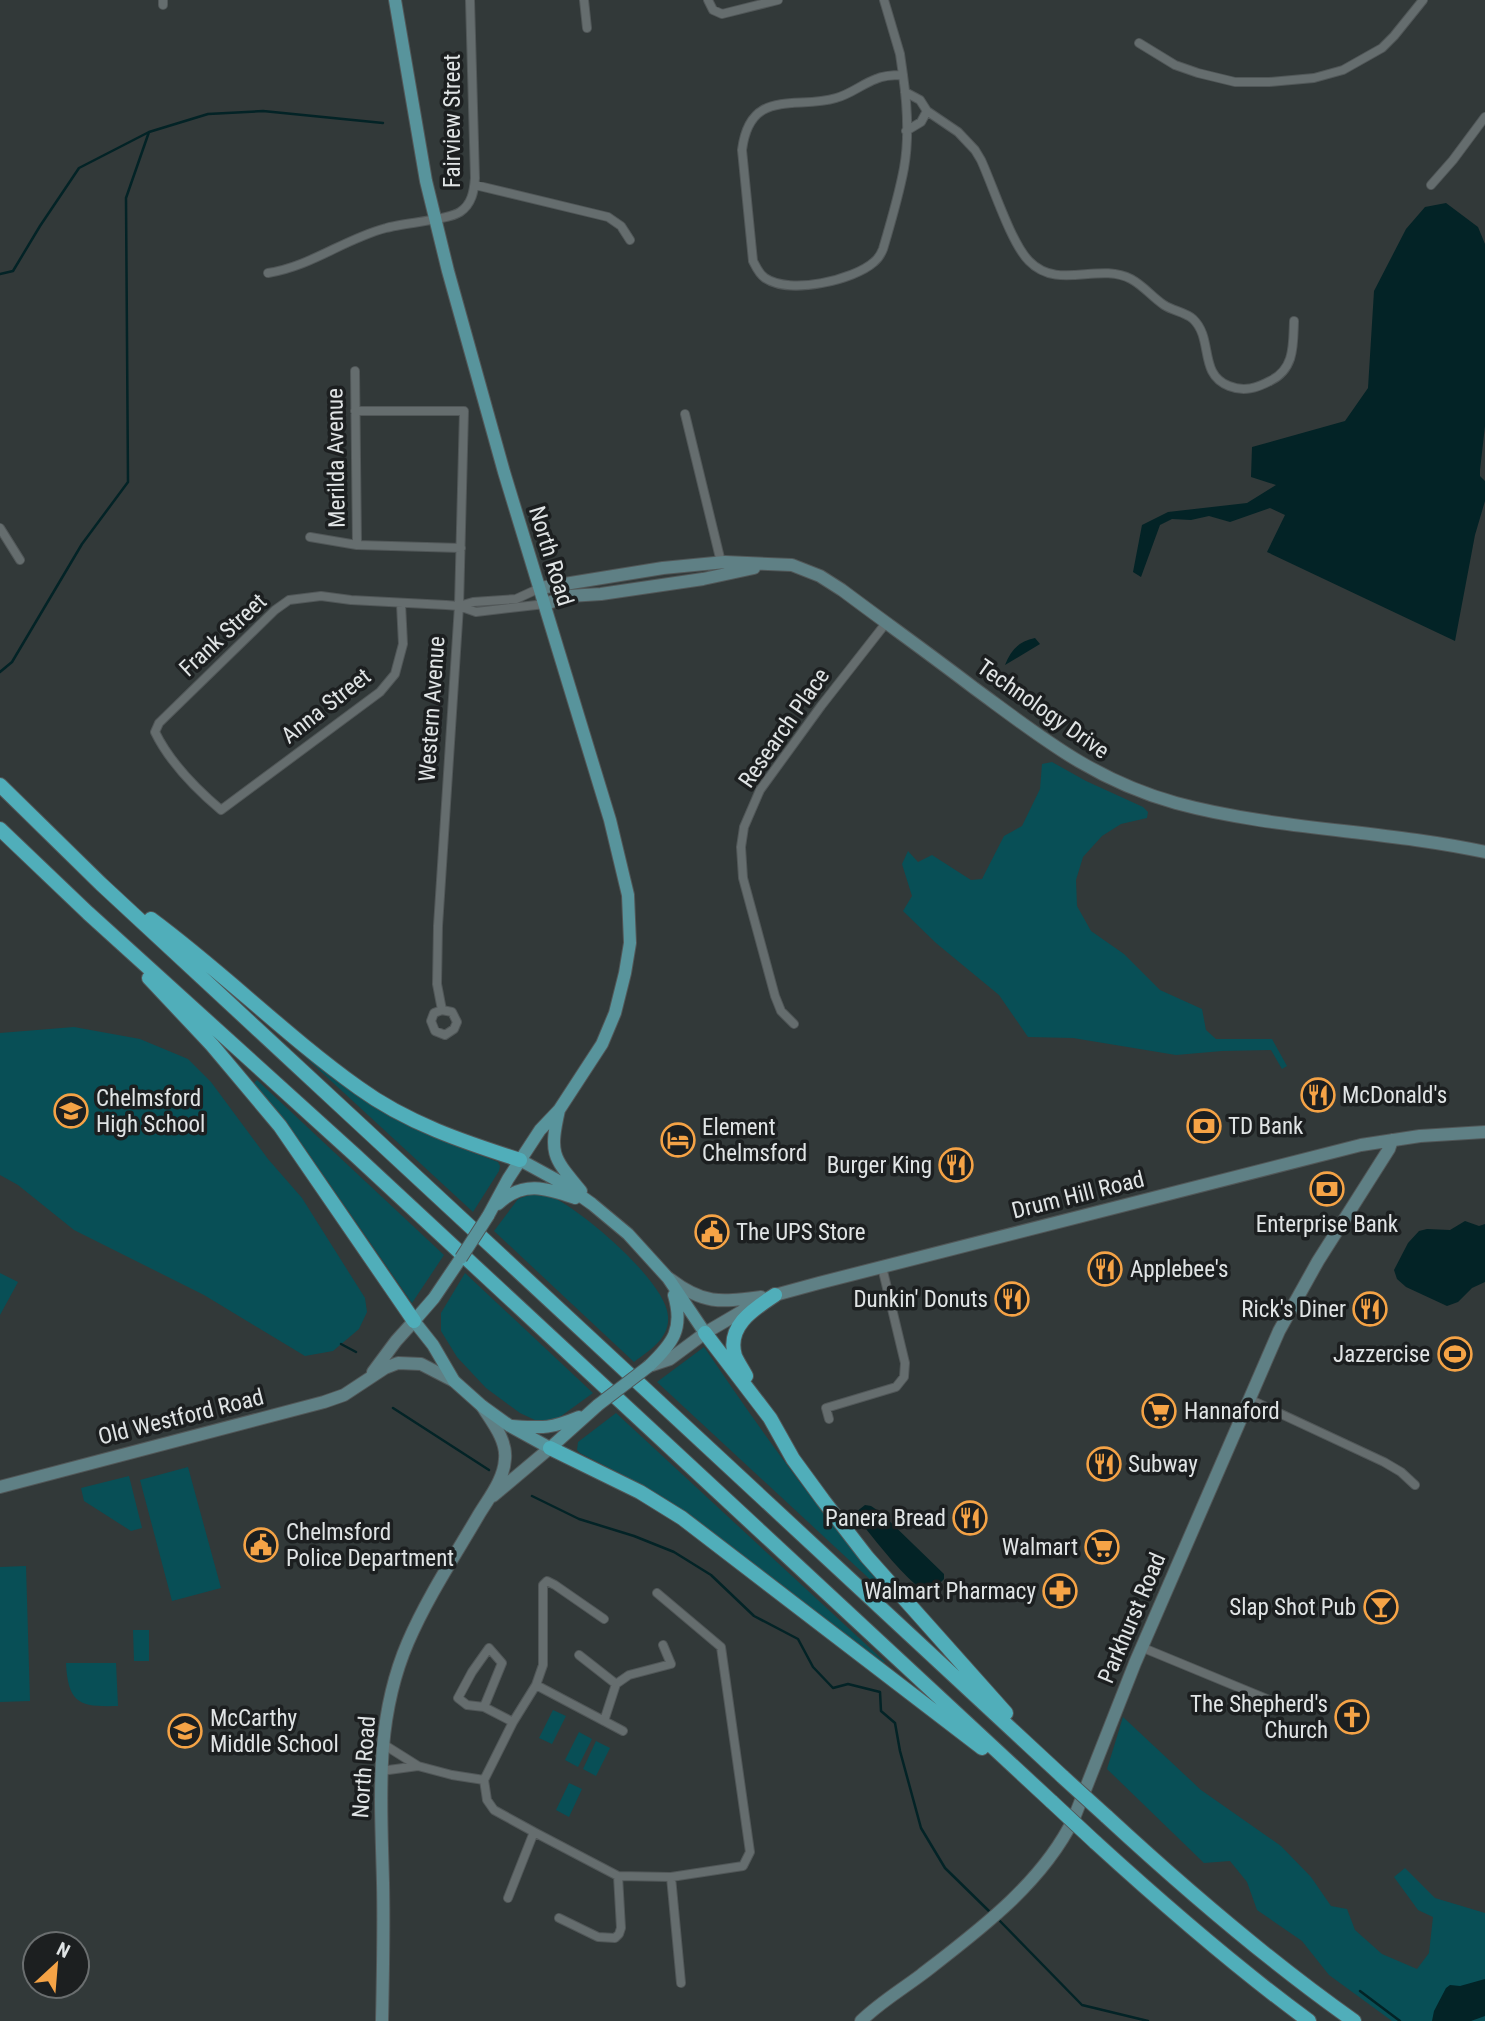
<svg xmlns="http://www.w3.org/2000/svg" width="1485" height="2021" font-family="'Roboto Condensed',sans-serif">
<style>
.green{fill:#084f56}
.water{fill:#032326}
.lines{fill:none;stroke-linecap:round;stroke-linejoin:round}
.stream{stroke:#032326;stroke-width:2.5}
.street-casing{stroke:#515758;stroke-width:10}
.secondary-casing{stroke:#515758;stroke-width:14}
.primary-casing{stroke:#515758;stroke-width:14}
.highway-casing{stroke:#515758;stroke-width:16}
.street{stroke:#656d6e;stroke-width:8}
.secondary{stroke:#5f8085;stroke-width:12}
.primary{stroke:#58949c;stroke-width:12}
.highway{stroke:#50aeba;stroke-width:14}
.primary-bridge-casing{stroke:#515758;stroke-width:14;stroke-linecap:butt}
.highway-bridge-casing{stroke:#515758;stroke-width:16;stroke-linecap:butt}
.primary-bridge{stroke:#58949c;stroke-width:12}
.highway-bridge{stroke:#50aeba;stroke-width:14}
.labels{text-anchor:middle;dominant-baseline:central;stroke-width:7;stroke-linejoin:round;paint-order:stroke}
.street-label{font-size:23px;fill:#e0e4e5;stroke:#1c1f20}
.poi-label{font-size:23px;fill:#e0e4e5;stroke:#1c1f20;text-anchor:start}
</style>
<rect width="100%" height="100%" fill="#323939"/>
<!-- green -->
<path class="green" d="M1052,762L1086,781L1143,807L1148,812L1147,818L1121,824L1102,836L1083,857L1076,880L1077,906L1091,931L1124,954L1160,990L1202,1009L1206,1030L1216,1039H1272L1287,1066L1282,1069L1271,1050L1222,1051L1176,1055L1073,1038L1028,1037L999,995L936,943L903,911L912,896L902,864L908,851L918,862L932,855L971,880L982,879L1004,836L1022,826L1040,789L1042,764Z
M251,1007L417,1129L450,1144L498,1162L500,1166L499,1171L473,1212Z
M74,1027L140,1039L188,1059L211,1082L268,1159L302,1198L365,1298L367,1312L359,1329L333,1351L305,1356L204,1295L74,1230L18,1185L0,1175V1033Z
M257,1080L444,1255L412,1303L304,1147L254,1083Z
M532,1194C539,1195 547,1195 554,1198C584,1212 666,1282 668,1316C670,1338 650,1350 634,1362L494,1231L518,1199Z
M0,1273L18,1282L0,1315Z
M465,1273L593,1393L557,1419L537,1421L520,1413L486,1388L457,1357L441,1331V1313Z
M704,1347C762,1432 822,1517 891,1594L889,1597L657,1382Z
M616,1413L885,1662L883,1663L675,1505L629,1478L580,1453L577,1450L578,1442Z
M188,1467L221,1588L172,1601L140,1480Z
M129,1476L142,1528L131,1531L84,1501L81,1488Z
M26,1566L30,1701L0,1702V1567Z
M133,1630H149V1661H134Z
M66,1663H116L118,1706C81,1707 68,1705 66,1663Z
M553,1710L566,1716L552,1744L539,1738Z
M1123,1717L1201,1790L1281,1846L1311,1877L1331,1906L1347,1909L1355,1930L1382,1954L1417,1969L1429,1953L1433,1917L1418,1910L1394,1877L1405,1868L1435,1898L1485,1913V2021H1392L1329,1975L1302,1941L1257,1910L1247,1882L1230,1861L1204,1863L1107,1769Z
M579,1732L592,1739L578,1767L565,1760Z
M596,1741L610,1748L596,1776L583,1769Z
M569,1783L582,1789L569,1817L556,1810Z"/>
<!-- water -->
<path class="water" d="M1446,203L1478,227L1485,244V426L1480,470V476L1485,481V501L1475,535L1455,641L1267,552L1285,515L1270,508L1230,522L1209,516L1191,520L1172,519L1160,525L1141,577L1133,572L1142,525L1168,512L1247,503L1276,485L1251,477L1252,447L1345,421L1368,388L1374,291L1406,229L1425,207Z
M1035,638L1040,644L1005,665C1011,650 1019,641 1035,638Z
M1465,1221L1479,1226L1485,1224V1282L1472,1288L1458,1302L1447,1306L1406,1287L1397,1279L1394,1270L1408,1243L1419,1231L1427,1229L1450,1230Z
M865,1505L871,1506L880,1512L944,1574V1579L931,1592L926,1593C899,1573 878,1543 857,1518L856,1512Z
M1485,1979V2016L1471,2021H1432L1434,2011L1446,1988L1450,1985L1460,1986Z"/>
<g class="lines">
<!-- stream -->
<path class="stream" d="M0,274L13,271L40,226L79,168L149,132L208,114L263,111L383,123
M0,672L12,662L82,544L128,482L126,198L149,132
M341,1344L356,1352
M393,1408L489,1470
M532,1496L579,1519L634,1536L674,1552L711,1575L754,1616L798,1639L813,1667L833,1688L848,1684L880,1692L881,1711L895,1723L900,1751L921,1828L945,1868L992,1914
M997,1918L1082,2005L1148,2021
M1360,1991L1400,2021"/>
<defs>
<path id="street" d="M163,0V5
M584,0L587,28
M708,0L713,10L722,14L778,0
M884,0L900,54L903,75
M1139,43L1175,65L1198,73L1235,82H1269L1314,78L1343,70L1382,48L1394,36L1423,0
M903,75C907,103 909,140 904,168C899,195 891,222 883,249C881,254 879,258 874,262C854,280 790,295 765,278C759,274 756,267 753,261L742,150C750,87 796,110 836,98C851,94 862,84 876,79C884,75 894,75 903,75Z
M905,92L920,100L927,111L958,132L975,150L981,160C993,186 1011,243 1029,261C1058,291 1098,262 1131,279C1144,286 1152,297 1164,305C1173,311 1185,312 1193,319C1214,339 1198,374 1229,386C1244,392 1257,388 1270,381C1295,369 1293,345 1294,321
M906,131L921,122L927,111
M475,185L608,217L621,226L630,240
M1431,185L1453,160L1485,117
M268,273C312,266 344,239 386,228C403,223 448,220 460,212C472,204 474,191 475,178L470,0
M355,371L357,545
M355,411H464L459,606L438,926L437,984L442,1010L434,1013L431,1021L435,1031L445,1035L454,1029L457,1022L452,1012L442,1010
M685,414L721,562
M0,528L20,560
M310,537L357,545L461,548
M401,604L403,644L395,674L380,692L221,810C195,788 170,763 155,732L159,723L275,610L289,600L321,596L351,600L446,605L459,606L476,612L545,604
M459,606L473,602L516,599L540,588
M794,1024L781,1011L775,996L743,878L741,847L744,827L760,790L821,706L886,623
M1249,1399L1384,1462L1401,1472L1415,1485
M829,1419L826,1408L896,1387L904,1377L905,1363L882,1267
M657,1593L721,1647L750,1852L743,1866L671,1877
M1141,1647L1291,1709
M579,1655L616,1684
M536,1685L543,1665V1585L547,1581L555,1585L604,1619
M604,1721L616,1684L629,1675L671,1664L663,1645
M513,1722L536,1685L623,1731
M383,1744L418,1766L452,1775L484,1780L487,1800L494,1810L534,1832
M381,1771L418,1766
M484,1780L513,1722L484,1707L502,1663L489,1648L472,1672L458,1698L467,1705L484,1707
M618,1876L671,1877L681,1983
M508,1898L534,1832L618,1876L621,1928L619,1934L615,1938L598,1937L559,1918"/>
<path id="secondary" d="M540,588L663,568L725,562L792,565L820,576L842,590C886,623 931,655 974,688C1041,737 1093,780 1176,803C1275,830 1384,830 1485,852
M545,604L569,596L601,594L703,579L754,568
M670,1279C704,1305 721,1302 761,1297
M649,1366L670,1359L705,1333L751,1306L775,1295L819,1283L1361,1145L1420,1136L1485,1132
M373,1372L396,1341L414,1321
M0,1487L324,1402L344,1395L385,1368L398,1363L421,1364L454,1381
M493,1496L550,1448
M382,2021C383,1975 384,1929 383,1883C381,1799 374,1721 408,1642C427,1598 454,1557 478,1516C488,1499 504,1480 505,1459C507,1440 492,1422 482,1406
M861,2021C878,2004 901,1990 921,1975C978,1931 1042,1884 1074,1818L1135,1663L1279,1331L1318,1261L1389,1149L1392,1140"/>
<path id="primary" d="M395,0L426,181L448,271L504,472L610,820L628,895L630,943L625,973L615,1013L602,1044L559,1110L540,1130L508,1179L488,1216
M559,1110C549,1155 553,1157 581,1191
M520,1160L564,1184L592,1204L628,1234L668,1278L705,1333
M498,1204C523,1180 546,1188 575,1198
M461,1258L434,1298L414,1321L433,1345L454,1381L482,1406L510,1426L550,1448L598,1405
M649,1366C673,1343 684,1329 674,1295
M512,1426C543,1428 550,1429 579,1417"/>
<path id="highway" d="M0,785L101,884L351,1116L1063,1777
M0,829L88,913L355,1155L1052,1802
M151,919C223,972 286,1036 359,1088C407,1123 464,1142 520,1160
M149,978L212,1045L280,1126L414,1321
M705,1333L770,1418L793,1459L823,1500L867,1557L1006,1713
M746,1376C743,1370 738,1363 735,1356C726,1326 754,1309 775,1295
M550,1448L640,1492L682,1518L982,1748
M1106,1816C1185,1889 1266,1959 1354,2021
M1095,1842C1164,1905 1234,1966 1309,2021"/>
</defs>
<!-- street casing -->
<use href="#street" class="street-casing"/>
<!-- secondary casing -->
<use href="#secondary" class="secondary-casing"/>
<!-- primary casing -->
<use href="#primary" class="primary-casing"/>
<!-- highway casing -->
<use href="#highway" class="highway-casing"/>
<!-- street -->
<use href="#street" class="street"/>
<!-- secondary -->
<use href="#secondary" class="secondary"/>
<!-- primary -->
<use href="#primary" class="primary"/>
<!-- highway -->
<use href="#highway" class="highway"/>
<defs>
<path id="primary-bridge" d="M461,1258L488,1216
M598,1405L649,1366"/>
<path id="highway-bridge" d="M1063,1777L1106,1816
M1052,1802L1095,1842"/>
</defs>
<!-- primary-bridge casing -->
<use href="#primary-bridge" class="primary-bridge-casing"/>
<!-- highway-bridge casing -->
<use href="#highway-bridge" class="highway-bridge-casing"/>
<!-- primary-bridge -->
<use href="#primary-bridge" class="primary-bridge"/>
<!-- highway-bridge -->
<use href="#highway-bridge" class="highway-bridge"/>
</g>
<!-- icons -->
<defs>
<symbol id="restaurant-ring" viewBox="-11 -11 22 22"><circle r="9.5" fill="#1c1f20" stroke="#f5a346" stroke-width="1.5"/><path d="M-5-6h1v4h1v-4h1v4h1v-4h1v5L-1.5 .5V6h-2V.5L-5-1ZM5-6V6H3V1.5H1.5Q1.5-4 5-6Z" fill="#f5a346"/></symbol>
<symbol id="school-ring" viewBox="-11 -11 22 22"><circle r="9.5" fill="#1c1f20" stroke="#f5a346" stroke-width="1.5"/><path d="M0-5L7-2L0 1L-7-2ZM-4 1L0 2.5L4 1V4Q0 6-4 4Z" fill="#f5a346"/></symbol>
<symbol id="bank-ring" viewBox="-11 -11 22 22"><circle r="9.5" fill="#1c1f20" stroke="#f5a346" stroke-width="1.5"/><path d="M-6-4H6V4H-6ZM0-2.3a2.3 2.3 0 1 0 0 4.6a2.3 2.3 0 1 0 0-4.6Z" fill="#f5a346"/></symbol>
<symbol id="hotel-ring" viewBox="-11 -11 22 22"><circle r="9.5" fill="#1c1f20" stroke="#f5a346" stroke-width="1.5"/><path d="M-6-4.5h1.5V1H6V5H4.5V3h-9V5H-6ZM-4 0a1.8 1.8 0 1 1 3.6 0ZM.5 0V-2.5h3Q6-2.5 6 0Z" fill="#f5a346"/></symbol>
<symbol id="civic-ring" viewBox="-11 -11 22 22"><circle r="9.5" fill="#1c1f20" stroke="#f5a346" stroke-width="1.5"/><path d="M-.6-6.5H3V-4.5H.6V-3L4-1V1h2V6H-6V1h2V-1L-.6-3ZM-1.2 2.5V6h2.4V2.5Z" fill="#f5a346"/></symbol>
<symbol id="stadium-ring" viewBox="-11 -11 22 22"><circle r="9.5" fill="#1c1f20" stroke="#f5a346" stroke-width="1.5"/><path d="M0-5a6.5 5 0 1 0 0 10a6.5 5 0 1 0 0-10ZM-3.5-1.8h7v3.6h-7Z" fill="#f5a346"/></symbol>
<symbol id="supermarket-ring" viewBox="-11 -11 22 22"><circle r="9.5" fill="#1c1f20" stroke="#f5a346" stroke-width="1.5"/><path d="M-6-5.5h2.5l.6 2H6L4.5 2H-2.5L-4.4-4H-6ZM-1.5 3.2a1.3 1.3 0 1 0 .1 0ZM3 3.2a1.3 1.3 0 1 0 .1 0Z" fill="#f5a346"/></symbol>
<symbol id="pharmacy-ring" viewBox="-11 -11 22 22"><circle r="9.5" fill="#1c1f20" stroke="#f5a346" stroke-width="1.5"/><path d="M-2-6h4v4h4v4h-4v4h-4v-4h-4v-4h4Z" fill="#f5a346"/></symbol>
<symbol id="bar-ring" viewBox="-11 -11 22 22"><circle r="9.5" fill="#1c1f20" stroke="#f5a346" stroke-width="1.5"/><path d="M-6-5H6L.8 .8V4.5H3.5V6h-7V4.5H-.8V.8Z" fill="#f5a346"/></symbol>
<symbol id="church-ring" viewBox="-11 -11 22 22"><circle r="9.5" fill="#1c1f20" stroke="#f5a346" stroke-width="1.5"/><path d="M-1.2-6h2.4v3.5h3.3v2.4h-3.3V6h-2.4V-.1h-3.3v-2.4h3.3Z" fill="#f5a346"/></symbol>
</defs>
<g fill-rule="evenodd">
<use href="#restaurant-ring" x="1299" y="1076" width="38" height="38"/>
<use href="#school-ring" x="52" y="1092" width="38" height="38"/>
<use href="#bank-ring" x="1185" y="1107" width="38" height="38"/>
<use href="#hotel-ring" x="659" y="1121" width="38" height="38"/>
<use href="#restaurant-ring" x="937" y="1146" width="38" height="38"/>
<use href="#bank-ring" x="1308" y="1170" width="38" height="38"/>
<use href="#civic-ring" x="693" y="1213" width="38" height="38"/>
<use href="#restaurant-ring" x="1086" y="1250" width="38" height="38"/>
<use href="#restaurant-ring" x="993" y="1280" width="38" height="38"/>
<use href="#restaurant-ring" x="1351" y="1290" width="38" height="38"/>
<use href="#stadium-ring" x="1436" y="1335" width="38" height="38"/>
<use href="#supermarket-ring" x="1140" y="1392" width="38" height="38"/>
<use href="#restaurant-ring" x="1085" y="1445" width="38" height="38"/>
<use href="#restaurant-ring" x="951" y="1499" width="38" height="38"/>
<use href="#civic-ring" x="242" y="1526" width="38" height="38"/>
<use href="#supermarket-ring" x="1083" y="1528" width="38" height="38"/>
<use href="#pharmacy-ring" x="1041" y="1572" width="38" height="38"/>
<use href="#bar-ring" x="1362" y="1588" width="38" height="38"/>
<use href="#church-ring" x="1333" y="1698" width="38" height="38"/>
<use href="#school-ring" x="166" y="1712" width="38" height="38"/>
</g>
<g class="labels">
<!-- street labels -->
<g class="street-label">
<text transform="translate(452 121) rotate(-90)">Fairview Street</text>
<text transform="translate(336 458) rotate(-91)">Merilda Avenue</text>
<text transform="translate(551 556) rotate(73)">North Road</text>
<text transform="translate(223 635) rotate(-43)">Frank Street</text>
<text transform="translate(326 706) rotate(-38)">Anna Street</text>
<text transform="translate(432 709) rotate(-86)">Western Avenue</text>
<text transform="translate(1043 709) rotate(35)">Technology Drive</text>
<text transform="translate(784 728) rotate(-55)">Research Place</text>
<text transform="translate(1078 1195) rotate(-14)">Drum Hill Road</text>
<text transform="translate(181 1417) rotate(-14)">Old Westford Road</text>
<text transform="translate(1132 1618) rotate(-67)">Parkhurst Road</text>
<text transform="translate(364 1767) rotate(-86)">North Road</text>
</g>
<!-- poi labels -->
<g class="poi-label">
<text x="1342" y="1095">McDonald's</text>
<text x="96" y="1098">Chelmsford<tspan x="96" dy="26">High School</tspan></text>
<text x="1228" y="1126">TD Bank</text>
<text x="702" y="1127">Element<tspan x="702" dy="26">Chelmsford</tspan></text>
<text x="932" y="1165" text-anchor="end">Burger King</text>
<text x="1327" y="1224" text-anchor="middle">Enterprise Bank</text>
<text x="736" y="1232">The UPS Store</text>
<text x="1130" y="1269">Applebee's</text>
<text x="988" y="1299" text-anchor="end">Dunkin' Donuts</text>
<text x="1346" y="1309" text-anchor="end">Rick's Diner</text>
<text x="1430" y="1354" text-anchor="end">Jazzercise</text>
<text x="1184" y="1411">Hannaford</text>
<text x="1128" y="1464">Subway</text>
<text x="946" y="1518" text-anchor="end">Panera Bread</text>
<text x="286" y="1532">Chelmsford<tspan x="286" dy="26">Police Department</tspan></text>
<text x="1078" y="1547" text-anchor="end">Walmart</text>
<text x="1036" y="1591" text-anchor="end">Walmart Pharmacy</text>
<text x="1356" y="1607" text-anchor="end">Slap Shot Pub</text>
<text x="1328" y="1704" text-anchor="end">The Shepherd's<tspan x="1328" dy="26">Church</tspan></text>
<text x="210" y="1718">McCarthy<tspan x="210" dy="26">Middle School</tspan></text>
</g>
</g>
<!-- north arrow -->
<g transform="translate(56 1965) rotate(26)"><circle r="33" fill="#1c1f20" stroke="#6a6e6f" stroke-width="2"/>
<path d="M0-5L12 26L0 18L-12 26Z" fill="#f5a346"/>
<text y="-10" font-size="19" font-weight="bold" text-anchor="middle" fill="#e0e4e5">N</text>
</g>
</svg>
